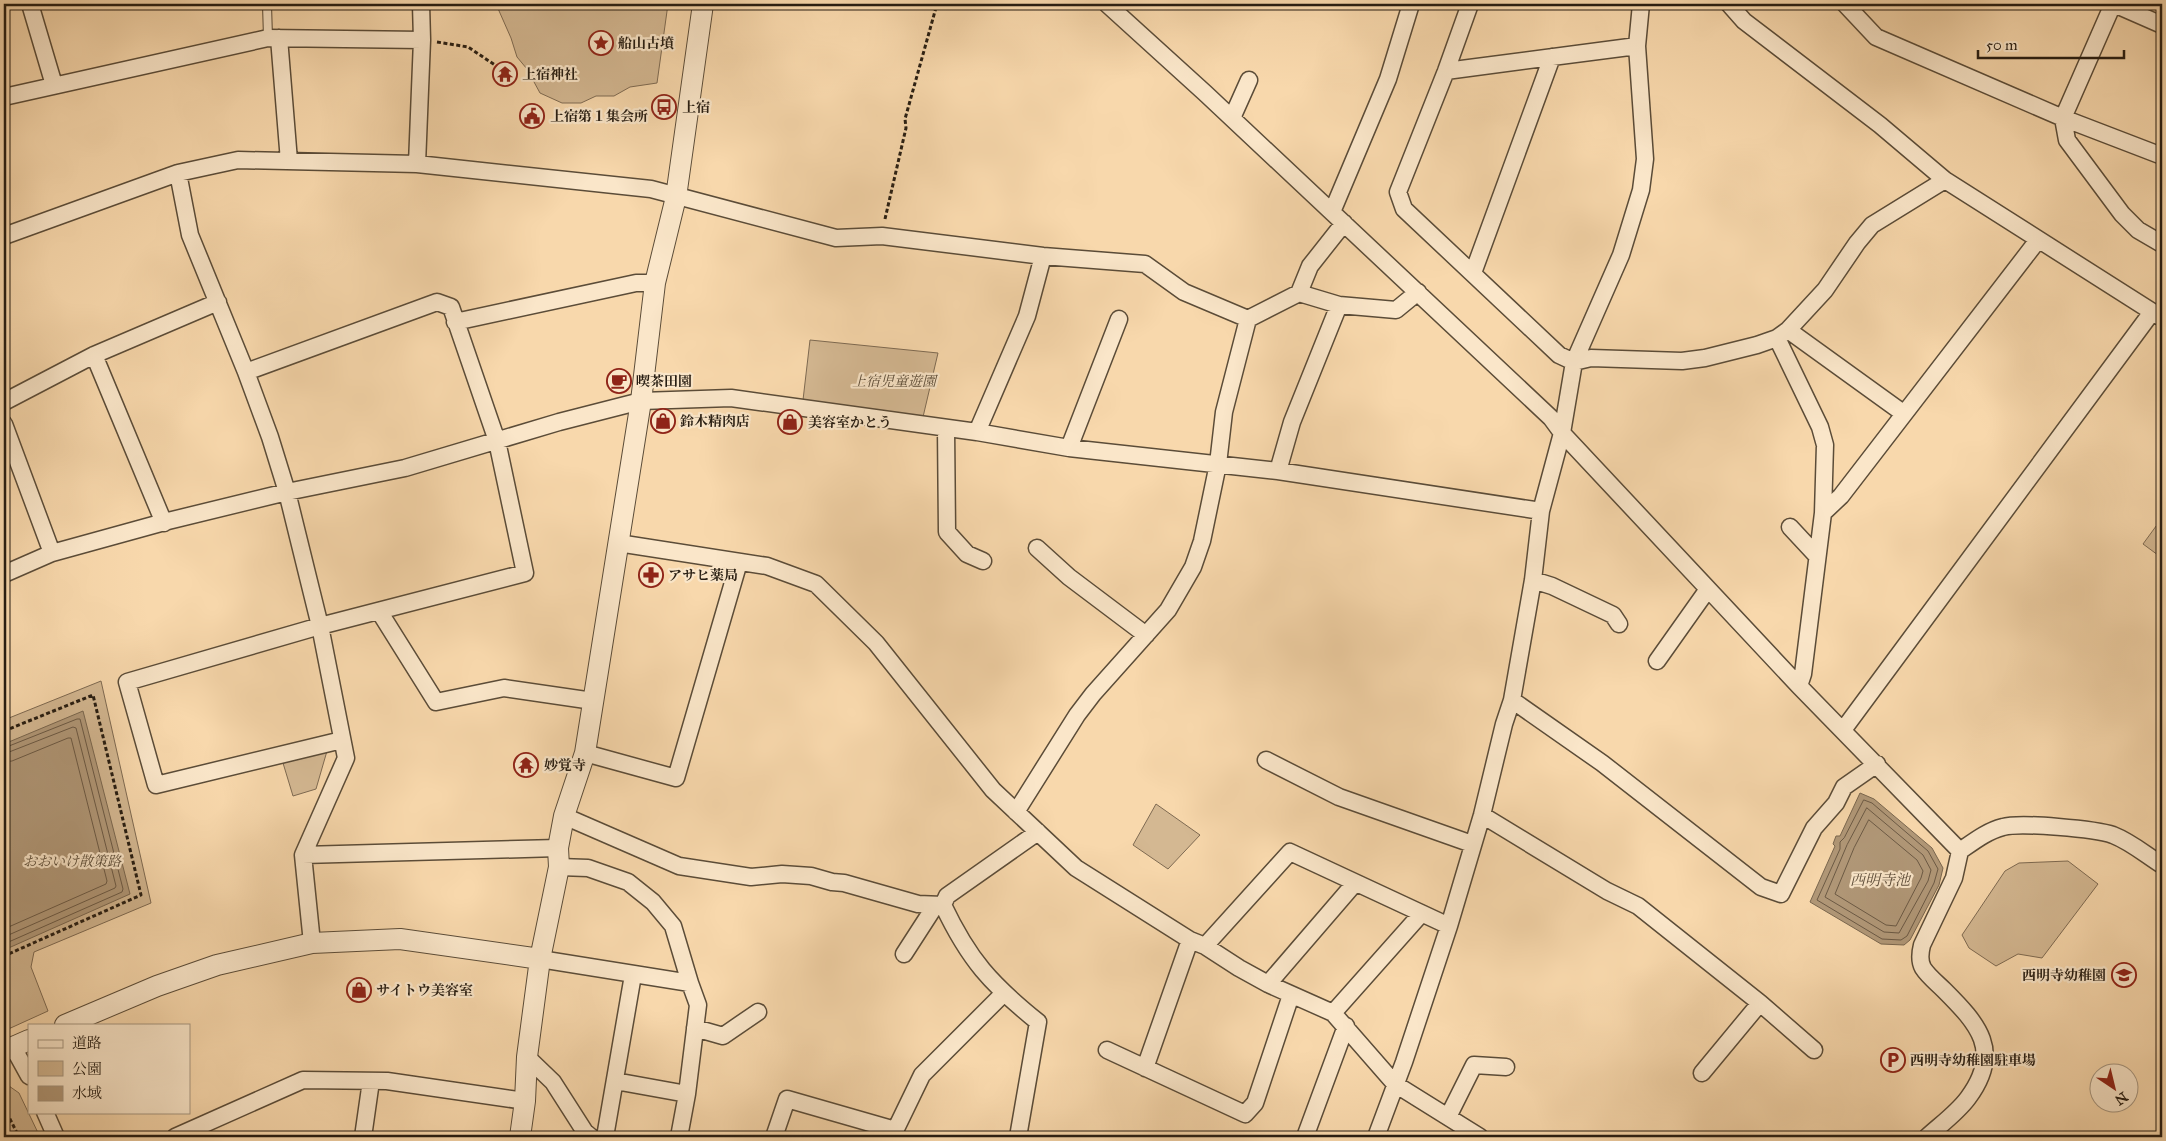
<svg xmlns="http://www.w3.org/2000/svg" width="2166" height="1141" font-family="'IM FELL Great Primer','Noto Serif JP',serif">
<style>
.green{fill:#d4b892;stroke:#7e6a52}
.water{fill:#b19878;stroke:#7a674f}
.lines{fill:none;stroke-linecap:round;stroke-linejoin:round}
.shore{stroke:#6c5a45;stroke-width:1}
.service-casing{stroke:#5b4c38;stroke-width:10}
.minor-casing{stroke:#5b4c38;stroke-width:19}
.tertiary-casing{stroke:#5b4c38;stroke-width:22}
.path{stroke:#271d12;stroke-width:3;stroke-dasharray:4 2.5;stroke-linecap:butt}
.service{stroke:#fae6c9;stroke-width:8}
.minor{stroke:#fae6c9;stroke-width:16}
.tertiary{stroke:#fae6c9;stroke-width:20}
.labels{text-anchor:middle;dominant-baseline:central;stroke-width:4.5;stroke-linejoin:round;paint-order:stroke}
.poi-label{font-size:14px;font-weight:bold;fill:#271d12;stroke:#fae6c9;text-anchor:start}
.park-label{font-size:14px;font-style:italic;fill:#5b4c38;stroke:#fae6c9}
.water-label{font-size:15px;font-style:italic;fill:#5e4e3b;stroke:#fae6c9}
</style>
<rect width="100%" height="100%" fill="#f8d8ac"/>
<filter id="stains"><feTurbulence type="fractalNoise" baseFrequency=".004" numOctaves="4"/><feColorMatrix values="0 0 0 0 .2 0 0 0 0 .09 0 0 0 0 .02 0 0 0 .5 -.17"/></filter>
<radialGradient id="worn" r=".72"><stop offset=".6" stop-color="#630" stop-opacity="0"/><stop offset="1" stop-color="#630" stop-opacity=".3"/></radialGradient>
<!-- green -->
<path class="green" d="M496,4H668L657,83L630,87L614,96H596L581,103H562L540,93L527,69L517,57L511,38Z
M810,340L938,353L923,417L803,400Z
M2162,518V558L2143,544Z
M101,681L151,903L34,952L31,967L48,1011L4,1031V720Z
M327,751L316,789L293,796L283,763Z
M1156,804L1200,835L1168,869L1133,845Z
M2068,861L2098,884L2042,958L2018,954L1996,966L1969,948L1962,935L2005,871L2019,863Z
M9,1086L19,1093L40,1137H4V1089Z"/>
<!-- water -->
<path class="water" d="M83,711L130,894L4,950V744Z
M1860,793L1874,799L1932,848L1943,868L1939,885L1910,940L1904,945L1881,944L1810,902L1835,846L1833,844L1836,836H1840Z"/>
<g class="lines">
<!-- shore -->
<path class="shore" d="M4,748L77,719H80L123,889L122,892L4,944
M4,754L73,727L76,728L116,886L115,888L4,937
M4,762L12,761L68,738H71L107,881L106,884L4,929
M1864,800L1872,803L1928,851L1938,869L1934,883L1907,936L1901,940L1882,939L1817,900L1840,849V842L1844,838Z
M1867,808L1923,855L1931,870L1928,881L1899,933L1884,932L1825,897L1847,845Z
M1869,820L1917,860L1923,871L1921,878L1896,926L1886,925L1835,894L1854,848Z"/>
<defs>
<path id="service" d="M267,4L268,38"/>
<path id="minor" d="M30,4L54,85
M1107,4L1205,93L1551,418L1562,433L1799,686L1960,851
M1470,4L1446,71L1398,192L1404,209L1559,355L1574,362L1591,358L1682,361L1705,358L1757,345L1777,338L1788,330
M1729,4L1744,21L1880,125L1945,180L2162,318
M1845,4L1876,37L2063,118L2162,156
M2113,4L2063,118L2067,140L2122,214L2138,230L2162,244
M2114,4L2162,25
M279,38L289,161
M1446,71L1637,46
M4,97L268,38L422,40
M1232,118L1249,80
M417,164L422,40L421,4
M178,173L190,235L246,372L270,437L287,492L320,626L346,758L303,855L312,943
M1332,212L1388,79L1411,4
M4,236L178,173L238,160L417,164L651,189L836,238L882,236L1043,256L1145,264L1184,292L1248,319
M1473,273L1552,57
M1299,293L1310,266L1344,223
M455,322L636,283H655
M1777,338L1820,427L1825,445L1823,513
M94,355L164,523
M246,372L437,302L451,307L497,441L525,573L320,626L127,682L156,785L342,740
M4,402L94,355L218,302
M1903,413L1788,330L1825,290L1857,243L1872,225L1945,180
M4,424L52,553
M946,428L947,532L967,554L983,561
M977,432L1027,316L1043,256
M1069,448L1119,319
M1278,471L1292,422L1339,305
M1790,527L1817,556
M618,543L767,566L816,584L876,643L993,790L1076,868L1190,940L1205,946L1239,968L1268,984L1333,1013L1395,1084L1480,1137
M1037,548L1069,577L1146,635
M4,574L52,553L168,521L287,492L405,468L559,422L641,401L731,398L977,432L1069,448L1278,471L1541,511
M1533,580L1552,586L1613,615L1619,624
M379,611L436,702L504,688L593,701
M1657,661L1708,589
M1799,686L1803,674L1823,513L1841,496L2038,240
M1512,700L1602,763L1761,887L1781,894L1814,828L1836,803L1844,787L1877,764
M1843,730L2152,312
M585,753L676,778L739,562
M1266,760L1339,797L1472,844
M1016,812L1077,715L1093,694L1168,610L1193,567L1202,541L1218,464L1224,412L1248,319L1299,293L1339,305L1396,310L1418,292
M1482,815L1607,891L1638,906L1760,1003L1814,1050
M564,816L679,866L751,877L782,874L811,876L832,882L844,883L918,904L943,905
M303,855L558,848
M1205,946L1290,852L1449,926
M904,954L935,906
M540,959L690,983L673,926L653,902L628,882L588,868L559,867
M1268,984L1355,883
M1333,1013L1421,914
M695,1028L723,1036L758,1012
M13,1047L29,1076
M1107,1050L1245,1114L1255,1103L1291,995
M527,1057L553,1082L585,1132L591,1137
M1145,1068L1190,940
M1702,1073L1760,1003
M615,1081L687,1094
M45,1112L56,1137
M1448,1117L1474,1065L1506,1067
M175,1137L303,1080L387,1081L525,1101
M363,1137L371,1081
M605,1137L633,975
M679,1137L687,1094L698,1005L690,983
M774,1137L787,1099L895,1130
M892,1137L922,1075L1003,994
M1018,1137L1038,1022C991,984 969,960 943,905L947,896L1038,832
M1305,1137L1346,1026
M1376,1137L1404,1062L1449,926L1482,815L1504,724L1512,700L1533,580L1541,511L1562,433L1574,362L1621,255L1641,190L1645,159L1637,46L1641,4
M1927,1137C1940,1125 1957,1113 1968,1098C2003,1051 1978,1024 1944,990C1937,983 1928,976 1923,968C1919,961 1920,953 1922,945L1954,878L1960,851C1973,842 1987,831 2003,827C2020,822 2096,829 2113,835C2131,842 2146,855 2162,865"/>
<path id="tertiary" d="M65,1025L157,986L217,965L312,943L400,939L540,959
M4,1051L29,1040
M520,1137L525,1101L527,1057L540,959L559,867L558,848L564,816L585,753L641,401L655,283L676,197L703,4"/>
</defs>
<!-- service casing -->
<use href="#service" class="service-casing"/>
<!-- minor casing -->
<use href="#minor" class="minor-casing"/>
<!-- tertiary casing -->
<use href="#tertiary" class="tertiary-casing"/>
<!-- path -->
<path class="path" d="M437,42L468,47L498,67
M885,219L906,128L905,119L937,4
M4,731L93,695L141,895L4,956
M4,1107L19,1137"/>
<!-- service -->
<use href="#service" class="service"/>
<!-- minor -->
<use href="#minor" class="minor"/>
<!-- tertiary -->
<use href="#tertiary" class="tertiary"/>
</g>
<!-- icons -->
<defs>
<symbol id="sight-ring" viewBox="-11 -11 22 22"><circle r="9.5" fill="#fae6c9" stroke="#8f2418" stroke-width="1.5"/><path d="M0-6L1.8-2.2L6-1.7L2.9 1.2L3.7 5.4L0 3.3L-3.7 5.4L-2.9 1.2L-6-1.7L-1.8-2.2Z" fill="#8f2418"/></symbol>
<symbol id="temple-ring" viewBox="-11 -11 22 22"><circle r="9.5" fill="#fae6c9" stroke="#8f2418" stroke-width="1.5"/><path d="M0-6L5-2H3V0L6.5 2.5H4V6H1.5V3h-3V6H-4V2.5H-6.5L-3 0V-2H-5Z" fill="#8f2418"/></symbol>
<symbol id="bus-ring" viewBox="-11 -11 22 22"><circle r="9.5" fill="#fae6c9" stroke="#8f2418" stroke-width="1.5"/><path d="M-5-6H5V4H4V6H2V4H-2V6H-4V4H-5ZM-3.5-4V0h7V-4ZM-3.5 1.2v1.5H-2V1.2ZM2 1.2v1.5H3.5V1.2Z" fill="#8f2418"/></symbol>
<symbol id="civic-ring" viewBox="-11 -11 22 22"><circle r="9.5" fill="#fae6c9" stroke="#8f2418" stroke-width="1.5"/><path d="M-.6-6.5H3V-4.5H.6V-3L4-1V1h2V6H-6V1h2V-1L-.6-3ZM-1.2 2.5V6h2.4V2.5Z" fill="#8f2418"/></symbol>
<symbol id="cafe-ring" viewBox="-11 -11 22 22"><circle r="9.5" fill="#fae6c9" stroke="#8f2418" stroke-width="1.5"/><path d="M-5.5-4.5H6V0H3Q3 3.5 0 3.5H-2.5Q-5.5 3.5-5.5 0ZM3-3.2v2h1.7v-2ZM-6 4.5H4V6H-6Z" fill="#8f2418"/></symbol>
<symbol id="shop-ring" viewBox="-11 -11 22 22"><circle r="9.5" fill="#fae6c9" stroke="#8f2418" stroke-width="1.5"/><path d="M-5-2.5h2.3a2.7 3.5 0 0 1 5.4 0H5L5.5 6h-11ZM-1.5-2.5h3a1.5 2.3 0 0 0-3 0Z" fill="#8f2418"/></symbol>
<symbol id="pharmacy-ring" viewBox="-11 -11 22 22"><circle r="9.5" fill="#fae6c9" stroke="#8f2418" stroke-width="1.5"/><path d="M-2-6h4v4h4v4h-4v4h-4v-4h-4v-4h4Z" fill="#8f2418"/></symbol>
<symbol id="school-ring" viewBox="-11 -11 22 22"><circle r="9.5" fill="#fae6c9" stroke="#8f2418" stroke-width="1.5"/><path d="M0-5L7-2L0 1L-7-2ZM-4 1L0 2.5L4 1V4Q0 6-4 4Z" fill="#8f2418"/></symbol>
<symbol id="parking-ring" viewBox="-11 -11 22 22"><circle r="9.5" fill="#fae6c9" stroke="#8f2418" stroke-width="1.5"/><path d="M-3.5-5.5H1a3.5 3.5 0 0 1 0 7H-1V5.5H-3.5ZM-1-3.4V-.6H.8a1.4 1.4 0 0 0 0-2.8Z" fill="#8f2418"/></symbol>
</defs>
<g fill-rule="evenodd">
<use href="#sight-ring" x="587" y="29" width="28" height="28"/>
<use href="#temple-ring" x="491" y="60" width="28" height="28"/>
<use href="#bus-ring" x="650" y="93" width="28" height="28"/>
<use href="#civic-ring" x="518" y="102" width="28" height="28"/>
<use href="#cafe-ring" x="605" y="367" width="28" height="28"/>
<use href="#shop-ring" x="649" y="407" width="28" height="28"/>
<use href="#shop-ring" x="776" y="408" width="28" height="28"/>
<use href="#pharmacy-ring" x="637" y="561" width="28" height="28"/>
<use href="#temple-ring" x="512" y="751" width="28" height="28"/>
<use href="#school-ring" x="2110" y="961" width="28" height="28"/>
<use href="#shop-ring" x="345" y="976" width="28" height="28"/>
<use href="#parking-ring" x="1879" y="1046" width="28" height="28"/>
</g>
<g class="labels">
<!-- poi labels -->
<g class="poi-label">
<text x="618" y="43">船山古墳</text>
<text x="522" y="74">上宿神社</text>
<text x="682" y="107">上宿</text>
<text x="550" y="116">上宿第１集会所</text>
<text x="636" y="381">喫茶田園</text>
<text x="680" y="421">鈴木精肉店</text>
<text x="808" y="422">美容室かとう</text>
<text x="668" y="575">アサヒ薬局</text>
<text x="544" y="765">妙覚寺</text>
<text x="2106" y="975" text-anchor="end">西明寺幼稚園</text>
<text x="376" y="990">サイトウ美容室</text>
<text x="1910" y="1060">西明寺幼稚園駐車場</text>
</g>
<!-- park labels -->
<g class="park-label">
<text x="894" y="381">上宿児童遊園</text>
<text x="72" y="861">おおいけ散策路</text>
</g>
<!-- water labels -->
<g class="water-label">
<text x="1880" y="880">西明寺池</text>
</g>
</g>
<!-- margin -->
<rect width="2166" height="1141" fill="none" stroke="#f8d8ac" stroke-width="20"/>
<rect x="5" y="5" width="2156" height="1131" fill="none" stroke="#271d12" stroke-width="2.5"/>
<rect x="10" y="10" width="2146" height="1121" fill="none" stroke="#271d12"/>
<!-- legend -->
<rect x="28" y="1024" width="162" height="90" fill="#fae6c9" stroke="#a69680"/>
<rect x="38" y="1040" width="25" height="8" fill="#fae6c9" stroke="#a69680"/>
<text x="72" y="1048" font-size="15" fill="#271d12">道路</text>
<rect x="38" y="1061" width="25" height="15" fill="#d4b892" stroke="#a69680"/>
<text x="72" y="1074" font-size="15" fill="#271d12">公園</text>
<rect x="38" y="1086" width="25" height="15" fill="#b19878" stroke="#a69680"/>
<text x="72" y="1098" font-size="15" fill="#271d12">水域</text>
<!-- north arrow -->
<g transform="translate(2114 1088) rotate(145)"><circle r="24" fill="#fae6c9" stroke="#a69680"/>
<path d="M0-4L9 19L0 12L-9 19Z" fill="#8f2418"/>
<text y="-8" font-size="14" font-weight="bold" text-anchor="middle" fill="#271d12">N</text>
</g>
<!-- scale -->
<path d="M1978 50v8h146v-8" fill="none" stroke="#271d12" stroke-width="2.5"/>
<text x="1986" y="50" font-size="15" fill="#271d12" stroke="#fae6c9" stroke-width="4" paint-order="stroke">50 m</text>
<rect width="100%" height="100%" filter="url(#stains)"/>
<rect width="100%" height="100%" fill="url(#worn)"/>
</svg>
